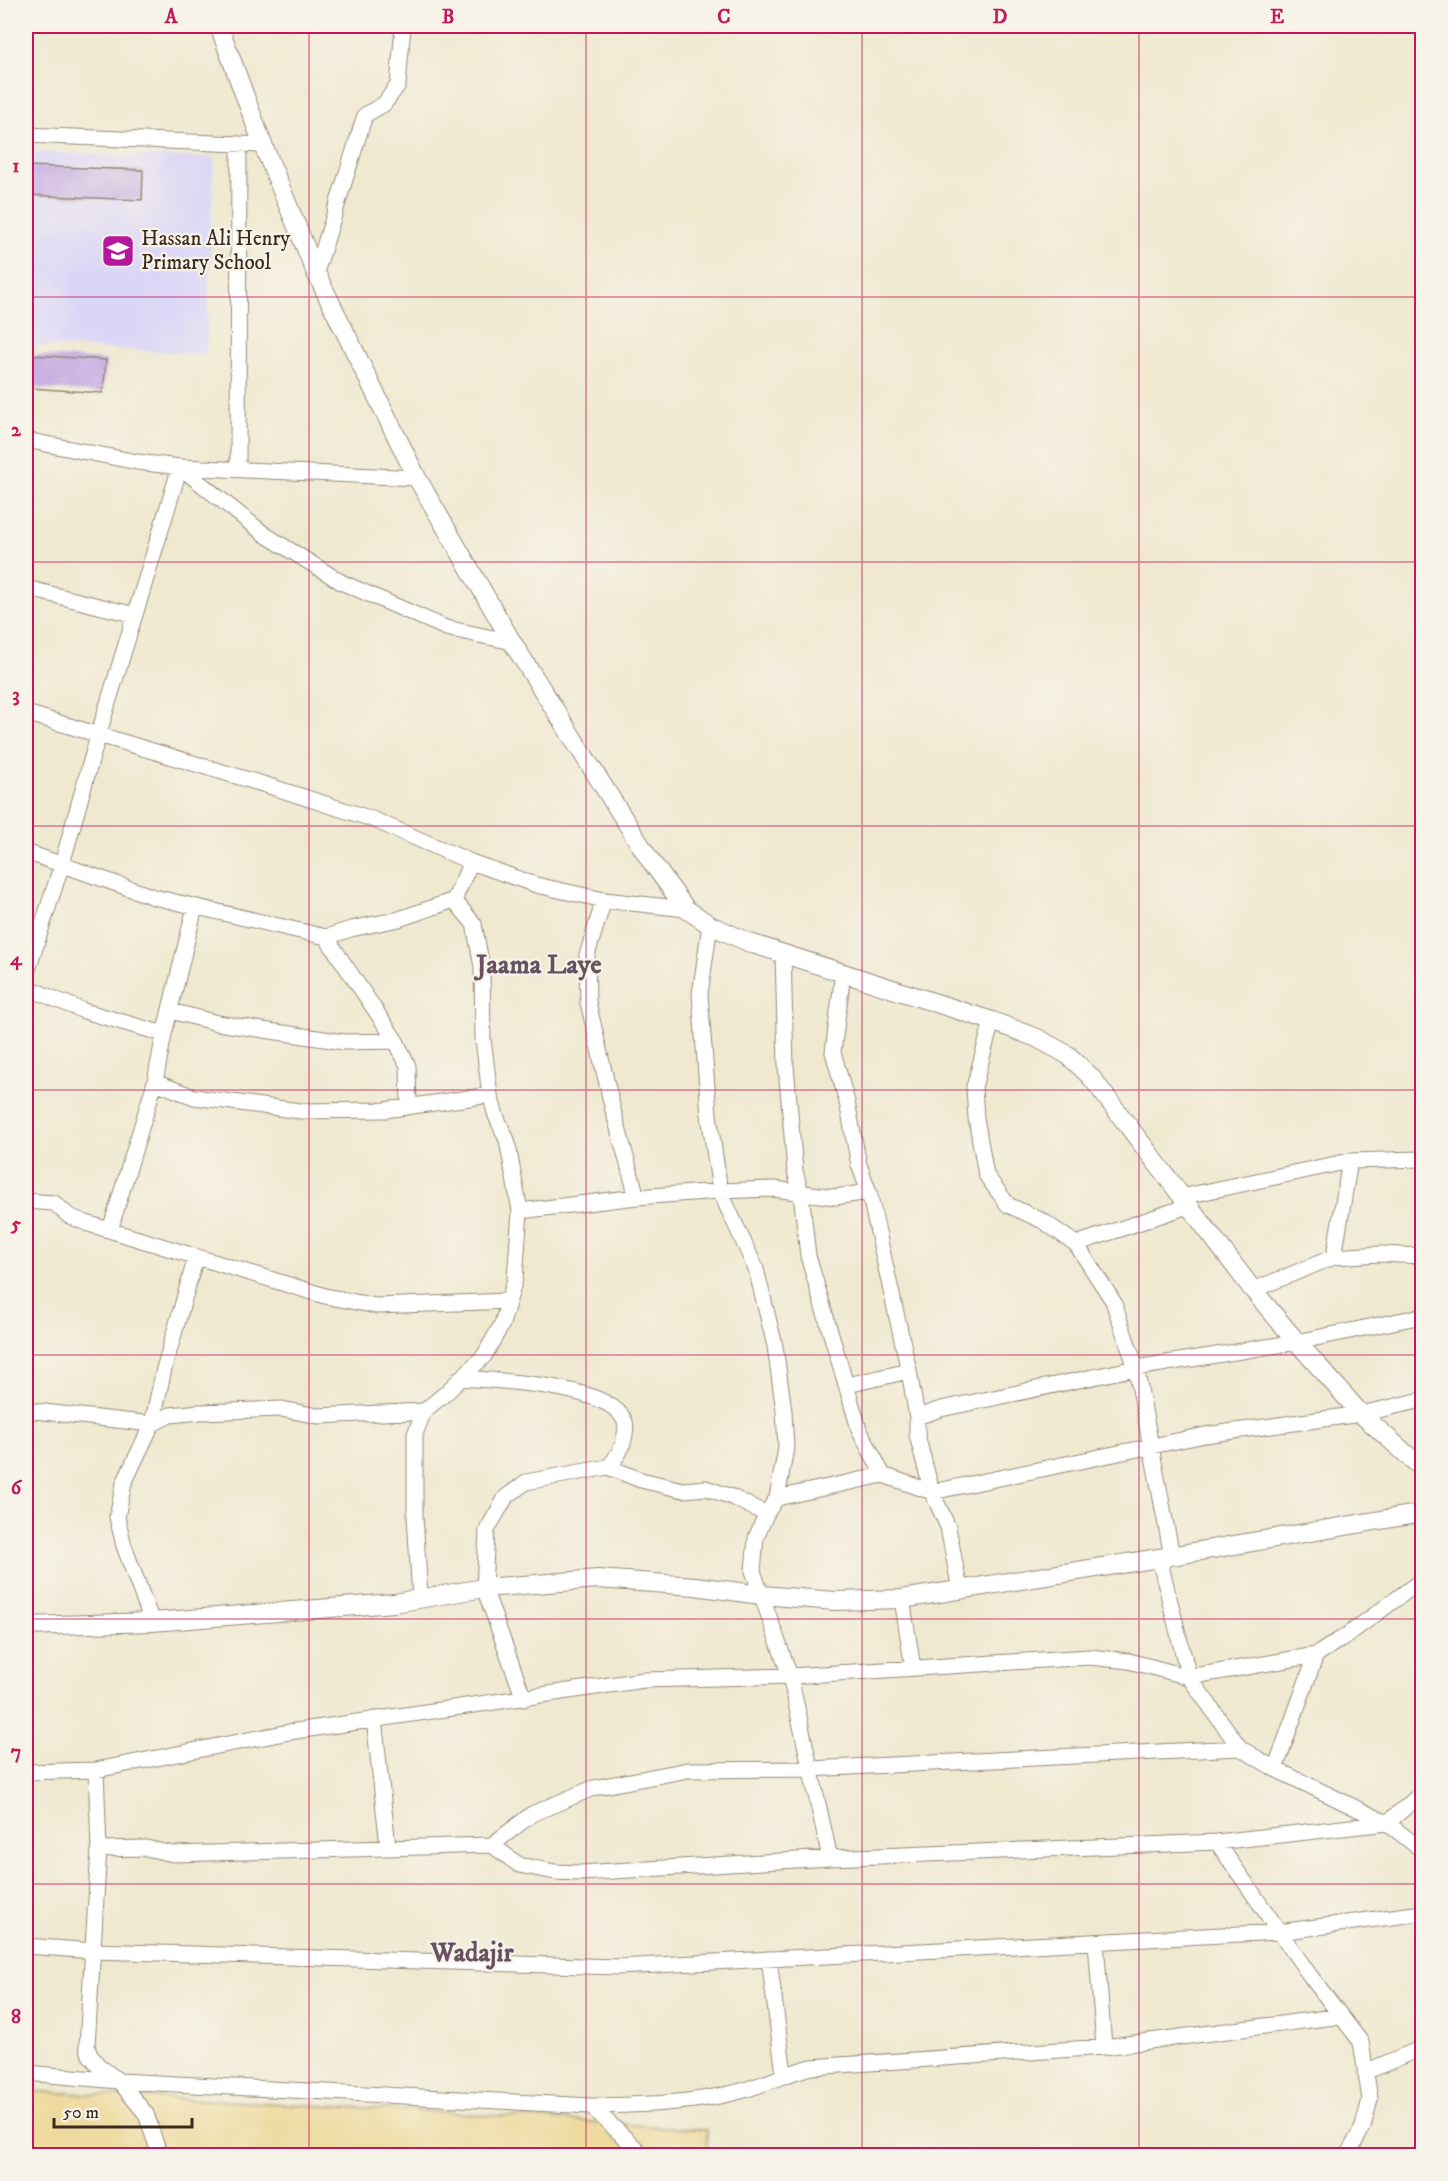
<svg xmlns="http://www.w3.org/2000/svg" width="1448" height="2181" font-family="'IM FELL DW Pica',serif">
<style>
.built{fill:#dad6f7}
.sand{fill:#eeda9e;stroke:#94825e;stroke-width:1.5}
.building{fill:#bc9ce1}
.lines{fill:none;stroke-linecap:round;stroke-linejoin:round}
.minor-casing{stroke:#958a77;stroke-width:17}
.tertiary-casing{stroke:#958a77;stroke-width:20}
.minor{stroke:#fff;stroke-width:15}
.tertiary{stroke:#fff;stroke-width:18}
.grid{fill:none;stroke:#c2185b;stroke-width:1.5;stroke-opacity:0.55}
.labels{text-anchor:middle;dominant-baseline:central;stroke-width:4.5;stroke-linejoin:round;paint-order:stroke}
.poi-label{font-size:21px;fill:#3b2a1e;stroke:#f7f3e8;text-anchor:start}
.district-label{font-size:27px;font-weight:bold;fill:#685262;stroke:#f7f3e8}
.neatline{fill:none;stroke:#c2185b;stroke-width:2}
.grid-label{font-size:20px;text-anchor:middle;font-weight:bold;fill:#c2185b}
</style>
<rect width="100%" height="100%" fill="#f7f3e8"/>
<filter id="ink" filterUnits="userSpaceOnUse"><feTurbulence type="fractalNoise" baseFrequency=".0167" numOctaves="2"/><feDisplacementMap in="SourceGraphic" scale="12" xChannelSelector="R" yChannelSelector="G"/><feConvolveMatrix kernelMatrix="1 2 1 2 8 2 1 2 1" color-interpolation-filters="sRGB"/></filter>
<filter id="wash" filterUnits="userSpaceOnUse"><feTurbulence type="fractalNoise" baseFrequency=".008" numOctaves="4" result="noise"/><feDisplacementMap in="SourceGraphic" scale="24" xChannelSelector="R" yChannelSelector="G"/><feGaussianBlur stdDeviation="1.35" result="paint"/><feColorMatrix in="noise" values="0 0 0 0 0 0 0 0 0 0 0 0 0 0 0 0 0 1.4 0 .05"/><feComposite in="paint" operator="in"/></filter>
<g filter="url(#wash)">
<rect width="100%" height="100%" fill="#efe9d0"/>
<!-- built -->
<path class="built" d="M26,152L214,158L206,354L26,345Z"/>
<!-- sand -->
<path class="sand" d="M26,2091L443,2112L707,2130L706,2155H26Z"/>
<g id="blocks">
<!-- building -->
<path class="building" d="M27,166L143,170L142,200L26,195Z
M32,355L106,360L103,393L30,388Z"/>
</g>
</g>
<g filter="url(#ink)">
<use href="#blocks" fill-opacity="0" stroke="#958a77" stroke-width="1.5"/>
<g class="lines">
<defs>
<path id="minor" d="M26,135L263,145
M316,273L365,115L384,104L398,85L403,26
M26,440L137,462L180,467L264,534L341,582L446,628L512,642
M238,469L239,144
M26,588L135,615
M26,713L266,785L372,819L471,862L536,885L604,900L686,909
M26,852L154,897L326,937L351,929L399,919L454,900L471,862
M604,900L587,955L588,1002L613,1110L637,1197
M710,925L700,994L709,1115L720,1191L756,1269L775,1346L784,1411L786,1448L777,1498L766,1514L756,1538L753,1571L790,1676L830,1858
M326,937L396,1041L408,1066L409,1106
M783,954L786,1066L795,1171L801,1193L808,1256L859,1429L883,1475
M843,973L833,1052L847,1102L859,1165L869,1192L909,1371L917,1417V1435L932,1492L948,1527L960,1590
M26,976L62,864L98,736L180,467L417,478
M26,987L84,1011L164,1034
M171,1011L217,1023L344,1042L396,1041
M992,1021L974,1087L976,1118L986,1175L1008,1205L1043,1221L1076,1244L1113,1301L1136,1368L1172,1556
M155,1082L194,1097L300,1111L385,1110L490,1095
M1181,1197L1350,1161L1422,1159
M26,1201L54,1203L69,1216L86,1223L325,1296L376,1306L509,1301
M520,1211L637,1197L720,1191L774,1189L835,1197L869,1192
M110,1230L155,1082L164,1034L195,907
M1076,1244L1188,1206
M1334,1257L1350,1161
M1253,1290L1334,1257L1380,1254L1422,1256
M460,1378C495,1381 612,1384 625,1422C627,1426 625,1431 625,1435C623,1448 616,1459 608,1467
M847,1385L909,1371
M26,1410L152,1424L170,1415L200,1412L282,1409L318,1416L424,1411
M917,1417L941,1409L1136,1368L1297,1342L1422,1316
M777,1498L883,1475L932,1492L1205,1435L1361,1414L1422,1400
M1159,1558L1189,1677L1316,1655
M420,1598L415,1516V1434L424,1411L447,1392L484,1356L502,1324L515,1279L520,1211L507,1140L496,1116L490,1095L483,1039L482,967L474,924L454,900
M902,1599L913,1668
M152,1622L124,1546L117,1517L124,1483L152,1424L164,1369L196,1257
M524,1699L484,1588L487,1530L506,1497L526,1482L608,1467L641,1480L683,1490L706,1488L732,1497L766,1514
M374,1719L388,1846
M1275,1769L1316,1655L1350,1633L1422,1580
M96,1770L99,1849L87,2046L90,2055L99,2066L119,2081L146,2114L160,2156
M26,1772L96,1770L289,1732L644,1680L790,1676L1090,1657L1129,1661L1189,1677L1240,1748L1275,1769L1387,1823L1422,1850
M1217,1842L1311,1977L1361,2042L1370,2099L1363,2127L1347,2156
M492,1845L519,1865L555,1872L581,1873L830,1858L1217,1842L1387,1823L1422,1793
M99,1849L146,1848L173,1854L492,1845L532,1814L593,1788L688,1770L809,1769L1240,1748
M1096,1942L1104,2047
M26,1946L94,1951L618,1967L1279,1932L1422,1913
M769,1959L784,2074
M1365,2072L1422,2048
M26,2073L119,2081L591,2106C637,2105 688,2104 733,2093C760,2087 784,2074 811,2067L1104,2047L1341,2016
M591,2106L644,2156"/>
<path id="tertiary" d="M219,26L263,145L316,273L417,478L512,642L650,860L686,909L710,925L750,943L992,1021L1037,1038L1068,1055L1091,1077L1253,1290L1297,1342L1361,1414L1422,1468
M26,1626L152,1622L394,1603L484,1588L598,1579L695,1586L761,1595L835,1601L902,1599L1159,1558L1422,1513"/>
</defs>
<!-- minor casing -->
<use href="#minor" class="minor-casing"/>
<!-- tertiary casing -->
<use href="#tertiary" class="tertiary-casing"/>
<!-- minor -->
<use href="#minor" class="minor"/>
<!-- tertiary -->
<use href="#tertiary" class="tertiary"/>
</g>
</g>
<!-- grid -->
<path class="grid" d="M309,26V2156M586,26V2156M862,26V2156M1139,26V2156M26,297H1422M26,562H1422M26,826H1422M26,1090H1422M26,1355H1422M26,1619H1422M26,1884H1422"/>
<!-- icons -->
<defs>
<symbol id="school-square" viewBox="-11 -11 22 22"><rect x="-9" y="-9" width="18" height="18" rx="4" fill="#b5179e" stroke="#f7f3e8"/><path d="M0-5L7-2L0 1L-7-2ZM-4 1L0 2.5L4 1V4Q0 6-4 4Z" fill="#fff"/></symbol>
</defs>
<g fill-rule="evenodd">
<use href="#school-square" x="99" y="232" width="38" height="38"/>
</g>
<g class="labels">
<!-- poi labels -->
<g class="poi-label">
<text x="141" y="239">Hassan Ali Henry<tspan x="141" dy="24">Primary School</tspan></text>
</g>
<!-- district labels -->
<g class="district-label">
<text x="539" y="965">Jaama Laye</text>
<text x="472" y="1953">Wadajir</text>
</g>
</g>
<!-- margin -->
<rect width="1448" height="2181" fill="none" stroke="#f7f3e8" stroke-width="66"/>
<!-- scale -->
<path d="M54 2118v9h138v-9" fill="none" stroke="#3b2a1e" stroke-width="3"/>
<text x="63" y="2118" font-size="18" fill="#3b2a1e" stroke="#f7f3e8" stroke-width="4.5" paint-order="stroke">50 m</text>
<rect x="33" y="33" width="1382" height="2115" class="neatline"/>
<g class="grid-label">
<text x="171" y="23">A</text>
<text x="448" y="23">B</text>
<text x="724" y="23">C</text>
<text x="1000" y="23">D</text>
<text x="1277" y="23">E</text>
<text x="16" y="172">1</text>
<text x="16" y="436">2</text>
<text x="16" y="701">3</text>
<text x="16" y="965">4</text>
<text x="16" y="1230">5</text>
<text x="16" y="1494">6</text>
<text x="16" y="1758">7</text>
<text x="16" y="2023">8</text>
</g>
</svg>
